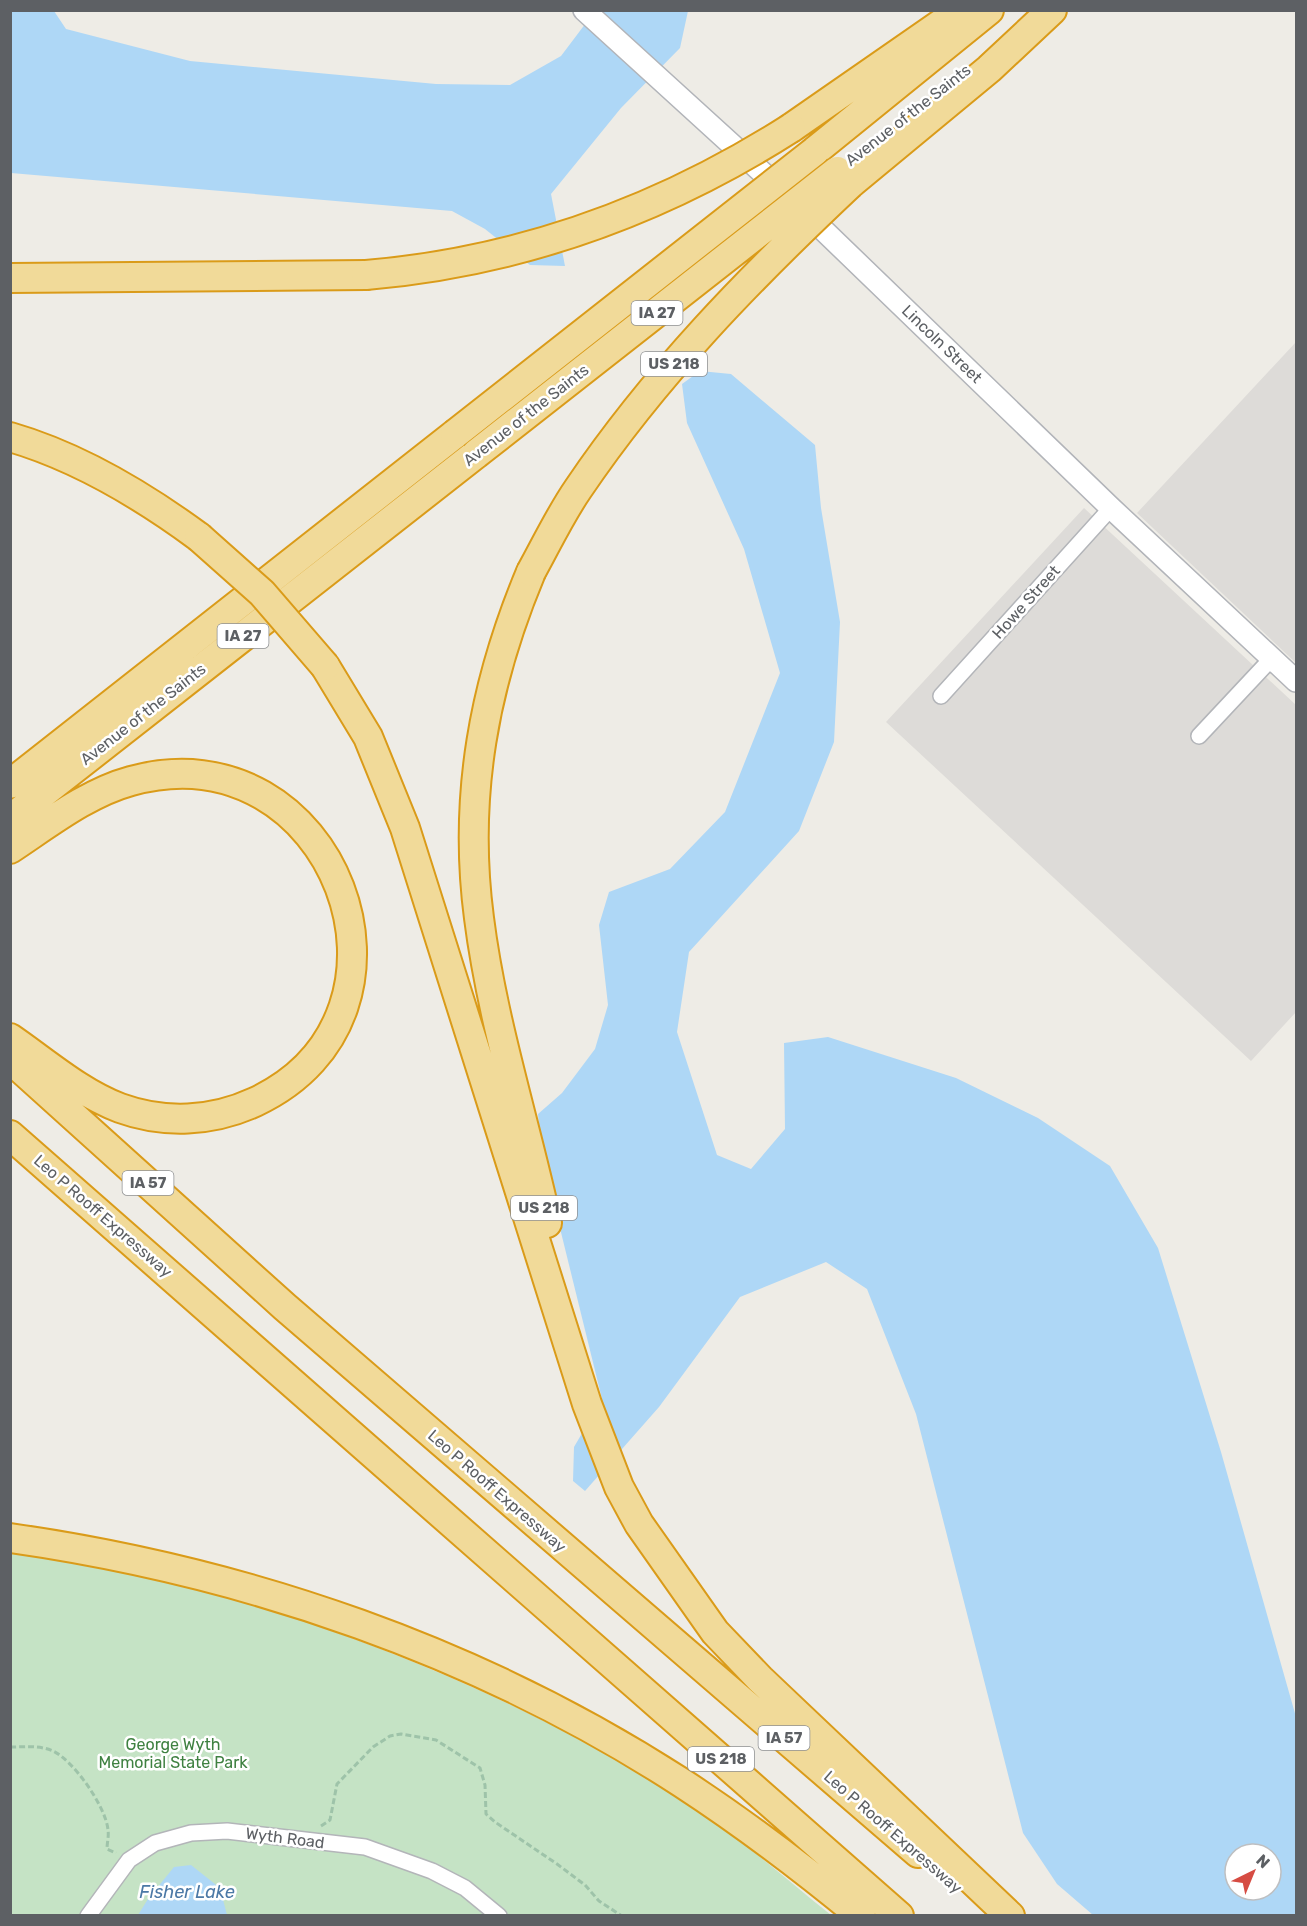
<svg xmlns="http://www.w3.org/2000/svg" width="1307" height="1926" font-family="Rubik,sans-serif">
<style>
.industrial{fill:#dddbd8}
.green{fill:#c5e3c5}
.water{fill:#aed7f6;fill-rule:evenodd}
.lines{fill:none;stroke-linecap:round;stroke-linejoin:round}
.minor-casing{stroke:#b3b5b9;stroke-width:18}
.secondary-casing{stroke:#b2b4b9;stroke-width:24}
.motorway-casing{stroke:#da9b19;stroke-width:32}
.path{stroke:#9ec3a9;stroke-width:3;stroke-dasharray:6 3;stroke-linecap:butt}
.minor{stroke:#fff;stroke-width:15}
.secondary{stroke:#fff;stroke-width:21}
.motorway{stroke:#f1da99;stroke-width:28}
.motorway-bridge-casing{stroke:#da9b19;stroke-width:32;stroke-linecap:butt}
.motorway-bridge{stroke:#f1da99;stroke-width:28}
.labels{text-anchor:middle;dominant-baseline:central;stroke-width:5;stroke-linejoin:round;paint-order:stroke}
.shield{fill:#fff;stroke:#8e9092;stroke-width:1.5}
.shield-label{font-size:15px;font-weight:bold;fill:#5d6064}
.street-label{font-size:16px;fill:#5d6064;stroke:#fff}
.park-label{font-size:16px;fill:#3f8141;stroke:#fff}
.water-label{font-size:18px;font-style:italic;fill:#4c79a6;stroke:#fff}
</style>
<rect width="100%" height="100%" fill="#eeece6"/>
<!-- industrial -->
<path class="industrial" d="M1296,342V663L1137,513Z
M1084,508L1296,705V1012L1251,1061L886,722Z"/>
<!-- green -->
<path class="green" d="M11,1553C238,1582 481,1674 676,1795C731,1830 781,1875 831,1915L11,1916Z"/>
<!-- water -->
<path class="water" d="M10,11H54L66,29L190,61L436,84L510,85L561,56L595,11H688L680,48L621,108L551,194L565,266L530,265L485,229L452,211L11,173Z
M700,371L731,374L815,445L821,508L840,622L834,742L799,831L689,952L677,1032L717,1155L751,1169L785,1129L784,1043L828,1037L956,1078L1038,1118L1110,1166L1158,1248L1221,1452L1296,1717V1915H1093L1057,1884L1023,1833L916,1414L867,1289L826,1262L740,1297L659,1407L585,1491L573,1481L574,1447L602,1399L541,1151L538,1114L562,1093L595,1049L608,1005L599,925L609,892L670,869L725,812L780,673L744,549L687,423L682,384ZM1235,1854H1271V1890H1235Z
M191,1865L220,1888L227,1915H138L148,1899L174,1867Z"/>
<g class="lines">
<defs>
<path id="minor" d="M941,696L1111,508
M1199,736L1272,658
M88,1916L129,1860L155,1843L191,1833L227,1831L365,1847L432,1871L465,1888L499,1916"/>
<path id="secondary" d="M584,10L787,195L1111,508L1296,681"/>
<path id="motorway" d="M791,128L961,10
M815,151L989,10
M850,184L989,69L1052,10
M10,278L366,275
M10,437C79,457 142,495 199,537
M531,572C484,684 463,797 479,918C492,1021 525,1122 547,1223
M325,666L368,737L405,828L587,1404L619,1487L639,1524L715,1632L760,1679L1010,1916
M10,784L455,434
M10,819L476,454
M10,849C48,824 87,793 131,781C334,725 443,1014 255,1102C212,1122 164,1124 120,1108C80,1093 45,1062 10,1038
M10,1059L285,1307L918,1853
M10,1135L899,1916
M10,1538C248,1572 480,1652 682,1783C745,1824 804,1869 861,1916"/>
</defs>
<!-- minor casing -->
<use href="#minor" class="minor-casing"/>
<!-- secondary casing -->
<use href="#secondary" class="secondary-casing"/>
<!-- motorway casing -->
<use href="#motorway" class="motorway-casing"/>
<!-- path -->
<path class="path" d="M10,1747C25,1747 39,1745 53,1751C74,1761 106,1807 108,1830C109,1836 107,1843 107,1849L116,1853
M321,1826L330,1820L337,1784L373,1747L390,1736L401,1734L436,1740L480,1768L485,1785L486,1814L495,1822L557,1864L585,1885L599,1901L622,1916"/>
<!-- minor -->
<use href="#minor" class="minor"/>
<!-- secondary -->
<use href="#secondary" class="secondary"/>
<!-- motorway -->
<use href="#motorway" class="motorway"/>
<defs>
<path id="motorway-bridge" d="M366,275C519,262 661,211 791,128
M455,434L815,151
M476,454L837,171
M199,537L262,593L325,666
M531,572C546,545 560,515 578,489C655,375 750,278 850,184"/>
</defs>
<!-- motorway-bridge casing -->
<use href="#motorway-bridge" class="motorway-bridge-casing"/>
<!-- motorway-bridge -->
<use href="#motorway-bridge" class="motorway-bridge"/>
</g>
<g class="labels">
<!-- shield labels -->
<g class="shield">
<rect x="631.5" y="301" width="51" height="24" rx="4.5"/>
<rect x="641" y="352" width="66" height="24" rx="4.5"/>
<rect x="217.5" y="624" width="51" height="24" rx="4.5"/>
<rect x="122.5" y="1171" width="51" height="24" rx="4.5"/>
<rect x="511" y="1196" width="66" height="24" rx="4.5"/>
<rect x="758.5" y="1726" width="51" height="24" rx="4.5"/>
<rect x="688" y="1747" width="66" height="24" rx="4.5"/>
</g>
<g class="shield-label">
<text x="657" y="313">IA 27</text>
<text x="674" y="364">US 218</text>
<text x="243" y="636">IA 27</text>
<text x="148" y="1183">IA 57</text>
<text x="544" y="1208">US 218</text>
<text x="784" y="1738">IA 57</text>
<text x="721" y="1759">US 218</text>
</g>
<!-- street labels -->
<g class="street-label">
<text transform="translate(908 115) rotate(-38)">Avenue of the Saints</text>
<text transform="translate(942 344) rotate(44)">Lincoln Street</text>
<text transform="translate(526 415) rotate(-38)">Avenue of the Saints</text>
<text transform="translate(1026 602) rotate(-48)">Howe Street</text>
<text transform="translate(143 714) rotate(-38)">Avenue of the Saints</text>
<text transform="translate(103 1216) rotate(41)">Leo P Rooff Expressway</text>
<text transform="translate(497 1491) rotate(41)">Leo P Rooff Expressway</text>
<text transform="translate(893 1832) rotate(41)">Leo P Rooff Expressway</text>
<text transform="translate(285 1838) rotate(7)">Wyth Road</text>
</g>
<!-- park labels -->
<g class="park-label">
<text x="173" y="1744">George Wyth<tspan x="173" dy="18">Memorial State Park</tspan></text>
</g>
<!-- water labels -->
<g class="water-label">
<text x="187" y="1892">Fisher Lake</text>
</g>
</g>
<!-- border -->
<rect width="1307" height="1926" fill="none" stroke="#5d6064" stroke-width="24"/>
<!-- north arrow -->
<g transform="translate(1253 1872) rotate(43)"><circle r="28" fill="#ffffff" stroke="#bebfc1" stroke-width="1.5"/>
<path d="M0-4.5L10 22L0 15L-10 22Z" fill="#d64c43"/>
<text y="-9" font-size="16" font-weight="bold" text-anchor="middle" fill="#5d6064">N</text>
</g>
</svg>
